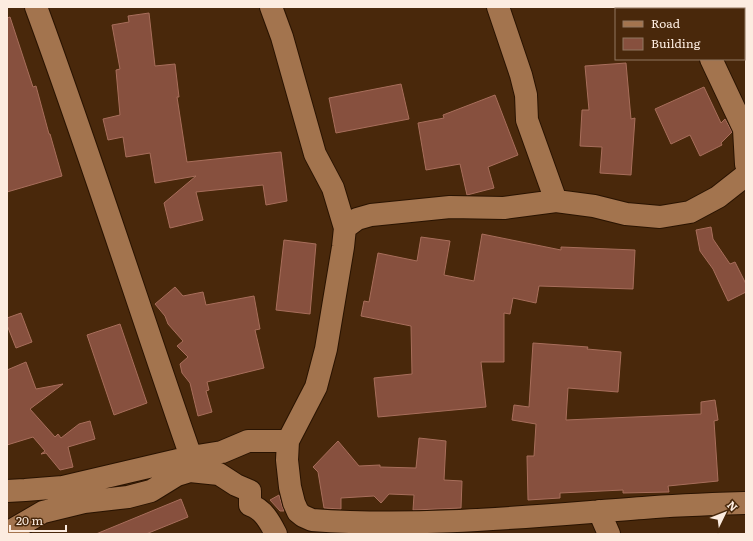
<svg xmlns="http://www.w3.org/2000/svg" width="753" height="541" font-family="Literata,serif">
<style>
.building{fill:#87503e;stroke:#a86e5b}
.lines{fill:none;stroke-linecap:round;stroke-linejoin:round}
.minor-casing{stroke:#291301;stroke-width:24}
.minor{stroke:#a3744e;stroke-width:22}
</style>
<rect width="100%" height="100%" fill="#49280b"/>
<!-- building -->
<path class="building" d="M149,13L155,66L175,64L179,97H177L187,162L281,152L287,201L266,205L263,185L196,192L203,220L170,228L164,203L196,176L155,183L150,153L126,157L123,137L108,140L103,119L120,115L116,70L120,69L112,25L129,22L128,16Z
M10,17L33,87L36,86L49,134H50L62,176L7,192V18Z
M626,63L631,119L635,118L631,175L600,173L602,147L580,146L582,110H589L585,66Z
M401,84L409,119L336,133L329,98Z
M704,87L721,123L725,119L732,132L721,143L722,145L700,156L690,135L671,144L655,109Z
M495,95L518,155L488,167L494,188L467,195L460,164L426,170L418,123L444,118L443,115Z
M711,227L713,239L730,264L735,262L746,284V292L728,301L713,269L700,251L696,230Z
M482,234L561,250V247L635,250L633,289L539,286L536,303L513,298L510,314L504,313V362H481L486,407L378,417L374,378L412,374L411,326L361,316L364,301L369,302L378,253L417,261L421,237L450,241L444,275L474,281Z
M284,240L316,244L310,314L276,310Z
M175,287L183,296L203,292L206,305L254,296L260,329L255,330L264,368L207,382L209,390L206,391L212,412L198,416L190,383L182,373L180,364L188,357L177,346L183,341L168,324L165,316L155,304Z
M21,313L32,342L16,348L7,325V318Z
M120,324L147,403L114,415L87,335Z
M533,343L588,347L587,349L621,352L618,392L568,388L566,420L701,414V402L715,400L718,420L714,421L718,481L668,486L669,492L623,493V490L560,493V498L528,500L527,456H534L536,424L512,420L514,405L529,407Z
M26,362L36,389L63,384L30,409L55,437L58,434L61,438L79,424L90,421L95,439L68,447L73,467L60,470L46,453L41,454L45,451L33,437L7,445V370Z
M419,438L446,441L444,480L462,481L461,508L413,510L414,495L389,494L381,503L374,496L341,498V509L324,508L318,472L313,467L338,441L359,466L380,465V467L416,468Z
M279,495L282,506L284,511H280L270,500Z
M181,499L188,517L146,534H96Z"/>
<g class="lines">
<defs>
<path id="minor" d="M36,7C91,156 139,308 191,457
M271,7L282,37L315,154L333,188L345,228L343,247L326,349L316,387L288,441L287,460L290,487L294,503L298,512L303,516L312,520C423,528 533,516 643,508C677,505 712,504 746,503
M498,7L521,75L526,95L527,120L556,201
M688,7L689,9
M711,59L744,129L746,164
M345,228L357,219L371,215L450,207L504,208L556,201L594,206L626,214L660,217L690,212L718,197L746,175
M7,491L25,490L63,487L191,457L222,452L248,441H288
M599,511L609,534
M7,533L43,512L84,502L128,497L151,491L177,475L190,471L219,474L236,485L250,491V505C263,509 270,522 276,534"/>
</defs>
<!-- minor casing -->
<use href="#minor" class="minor-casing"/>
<!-- minor -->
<use href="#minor" class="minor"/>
</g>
<!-- border -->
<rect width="753" height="541" fill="none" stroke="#fcece0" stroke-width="16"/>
<!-- legend -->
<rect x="615" y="8" width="130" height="52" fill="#49280b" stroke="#917660"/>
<rect x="623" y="21" width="20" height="6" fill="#a3744e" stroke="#917660"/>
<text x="651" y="28" font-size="12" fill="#fcece0">Road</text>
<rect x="623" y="38" width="20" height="12" fill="#87503e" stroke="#917660"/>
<text x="651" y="48" font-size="12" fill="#fcece0">Building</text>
<!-- north arrow -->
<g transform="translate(725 513) rotate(47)" stroke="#49280b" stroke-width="3" paint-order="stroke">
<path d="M0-3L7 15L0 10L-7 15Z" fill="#fcece0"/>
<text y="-6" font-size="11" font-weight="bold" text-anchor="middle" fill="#fcece0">N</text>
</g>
<!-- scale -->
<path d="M10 525v6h56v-6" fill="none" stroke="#fcece0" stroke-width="2"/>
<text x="16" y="525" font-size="12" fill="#fcece0" stroke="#49280b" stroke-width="3" paint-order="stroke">20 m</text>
</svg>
